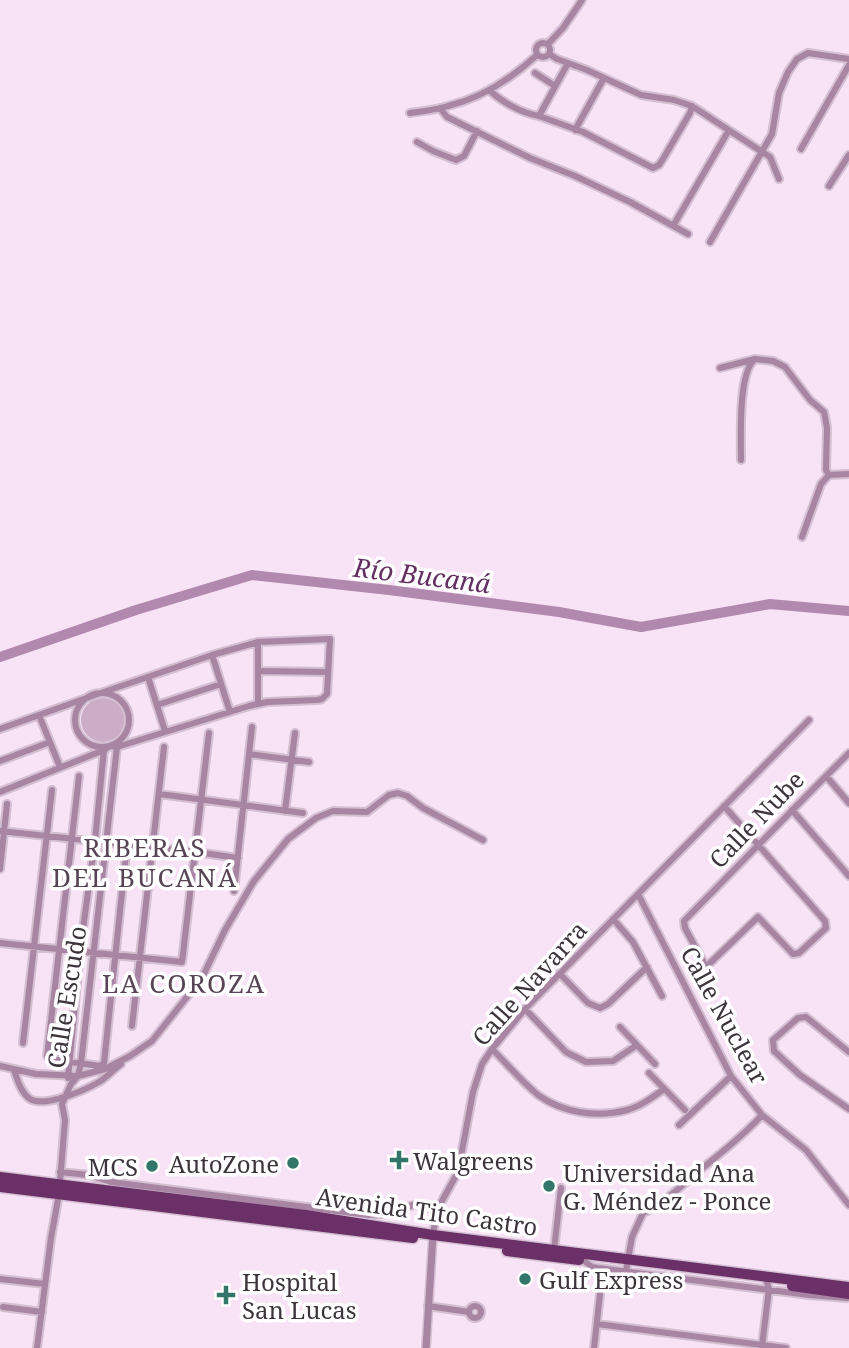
<svg xmlns="http://www.w3.org/2000/svg" width="849" height="1348" font-family="'Noto Serif',serif">
<style>
.green{fill:#ccadc8}
.lines{fill:none;stroke-linecap:round;stroke-linejoin:round}
.river{stroke:#b289ae;stroke-width:10}
.minor-casing{stroke:#d3bfd1;stroke-width:10}
.tertiary-casing{stroke:#d3bfd1;stroke-width:10}
.primary-casing{stroke:#d3bfd1;stroke-width:13}
.minor{stroke:#a785a3;stroke-width:6}
.tertiary{stroke:#a785a3;stroke-width:7}
.primary{stroke:#6a3067;stroke-width:10}
.poi-dot{fill:#317669;stroke:#fff;stroke-width:2.5}
.labels{text-anchor:middle;dominant-baseline:central;stroke-width:7;stroke-linejoin:round;paint-order:stroke}
.street-label{font-size:24px;fill:#3d353c;stroke:#fff}
.poi-label{font-size:24px;fill:#3d353c;stroke:#fff;text-anchor:start}
.water-label{font-size:26px;font-style:italic;fill:#642f61;stroke:#fff}
.neighbourhood-label{font-size:26px;letter-spacing:2px;fill:#574555;stroke:#fff}
</style>
<rect width="100%" height="100%" fill="#f8e2f6"/>
<!-- green -->
<path class="green" d="M81 720a22 22 0 1 1 44 0a22 22 0 1 1-44 0Z"/>
<g class="lines">
<!-- river -->
<path class="river" d="M0,657L136,610L252,575L389,590L559,612L641,627L770,604L849,611"/>
<defs>
<path id="minor" d="M536 50a7 7 0 1 1 14 0a7 7 0 1 1-14 0Z
M548,44L563,28L582,0
M549,54L557,59L587,70L641,95L674,100L692,106L770,157L779,179
M535,73L555,86
M489,90C502,102 521,113 539,116L583,132L653,168L659,165L663,159L690,113L692,106
M440,108L447,117L530,158L575,176L630,202L688,234
M410,113C423,111 436,110 448,106C482,98 512,78 537,55
M539,116L568,63
M575,130L604,78
M417,142L433,151L456,160L464,156L477,131
M801,149L849,65
M829,186L849,155
M673,226L729,130
M710,242L772,134L779,93L788,72L797,59L808,53L849,59
M720,368L755,359L773,361L785,367L810,400L824,412L827,428L826,470L829,475
M741,460C741,438 738,375 754,360
M802,537L821,484L829,475L849,474
M258,642V704
M212,655L230,712
M258,671L328,672
M148,677L165,731
M75 720a27 27 0 1 1 54 0a27 27 0 1 1-54 0Z
M157,705L221,684
M39,715L60,767
M0,729L95,695L212,655L258,642L330,639L327,694L322,699L317,700L267,702L249,706L117,747L110,746L104,750L0,792
M249,754L309,762
M0,761L50,742
M79,776L47,1056L51,1059L100,1066L104,1063L127,845
M826,776L849,803
M159,794L303,813
M724,806L825,921L826,928L799,953L793,954L758,917L706,967L685,928L684,921C739,865 793,809 849,753
M792,810L849,876
M285,811L295,733
M0,831L196,852L238,858
M0,869L7,804
M234,891L252,727
M638,894L731,1076L762,1115L806,1150L849,1205
M613,919L633,942L662,996
M0,943L182,962L209,733
M560,974L588,1003L600,1008L608,1004L647,967
M525,1009L566,1052L586,1062L613,1061L637,1045
M132,1026L164,747
M620,1027L655,1064
M23,1043L52,790
M492,1049C507,1064 522,1082 538,1095C563,1113 597,1118 627,1110C641,1106 653,1097 664,1089
M849,1052L806,1017L798,1018L773,1040L774,1051L800,1075L849,1109
M0,1066L36,1074L78,1076L105,1069L130,1056L152,1041L202,978L225,930L254,881L288,839L316,818L333,811L367,812L389,795L398,793L407,796L423,808L483,840
M14,1070C17,1079 21,1093 30,1099C45,1108 85,1090 99,1082C107,1077 113,1070 121,1064
M649,1073L685,1110
M68,1078L80,951L95,841L104,750
M679,1125L731,1076
M60,1172L89,1175L111,1182L368,1215L382,1214L417,1204L437,1210
M433,1235L437,1210L458,1172L473,1092L482,1064L492,1049L525,1009L809,720
M554,1250L561,1188
M583,1260L592,1267L598,1268L809,1295L847,1298
M626,1271L632,1237L643,1213C665,1203 682,1185 700,1170C721,1153 743,1136 762,1115
M0,1279L45,1284
M428,1306L469,1312
M469 1312a6 6 0 1 1 12 0a6 6 0 1 1-12 0Z
M3,1307L42,1312
M597,1324L786,1348
M762,1346L769,1289L765,1276
M37,1348L51,1238L59,1194L65,1120L62,1104L71,1084L78,1076L81,1063L117,747
M594,1348L600,1294"/>
<path id="tertiary" d="M426,1348L433,1235"/>
<path id="primary" d="M0,1177L306,1215L433,1235L849,1287
M0,1187L413,1238
M507,1251L579,1260
M792,1286L849,1294"/>
</defs>
<!-- minor casing -->
<use href="#minor" class="minor-casing"/>
<!-- tertiary casing -->
<use href="#tertiary" class="tertiary-casing"/>
<!-- primary casing -->
<use href="#primary" class="primary-casing"/>
<!-- minor -->
<use href="#minor" class="minor"/>
<!-- tertiary -->
<use href="#tertiary" class="tertiary"/>
<!-- primary -->
<use href="#primary" class="primary"/>
</g>
<!-- markers -->
<g class="poi-dot">
<path d="M395.5 1149.5h7v7h7v7h-7v7h-7v-7h-7v-7h7z"/>
<circle cx="293" cy="1163" r="7"/>
<circle cx="152" cy="1166" r="7"/>
<circle cx="549" cy="1186" r="7"/>
<circle cx="525" cy="1279" r="7"/>
<path d="M222.5 1284.5h7v7h7v7h-7v7h-7v-7h-7v-7h7z"/>
</g>
<g class="labels">
<!-- street labels -->
<g class="street-label">
<text transform="translate(756 819) rotate(-46)">Calle Nube</text>
<text transform="translate(529 983) rotate(-48)">Calle Navarra</text>
<text transform="translate(66 997) rotate(-81)">Calle Escudo</text>
<text transform="translate(725 1015) rotate(61)">Calle Nuclear</text>
<text transform="translate(427 1211) rotate(8)">Avenida Tito Castro</text>
</g>
<!-- poi labels -->
<g class="poi-label">
<text x="413" y="1160">Walgreens</text>
<text x="279" y="1163" text-anchor="end">AutoZone</text>
<text x="138" y="1166" text-anchor="end">MCS</text>
<text x="563" y="1172">Universidad Ana<tspan x="563" dy="28">G. Méndez - Ponce</tspan></text>
<text x="539" y="1279">Gulf Express</text>
<text x="242" y="1281">Hospital<tspan x="242" dy="28">San Lucas</tspan></text>
</g>
<!-- water labels -->
<g class="water-label">
<text transform="translate(422 575) rotate(7)">Río Bucaná</text>
</g>
<!-- neighbourhood labels -->
<g class="neighbourhood-label">
<text x="145" y="847">RIBERAS<tspan x="145" dy="30">DEL BUCANÁ</tspan></text>
<text x="184" y="983">LA COROZA</text>
</g>
</g>
</svg>
